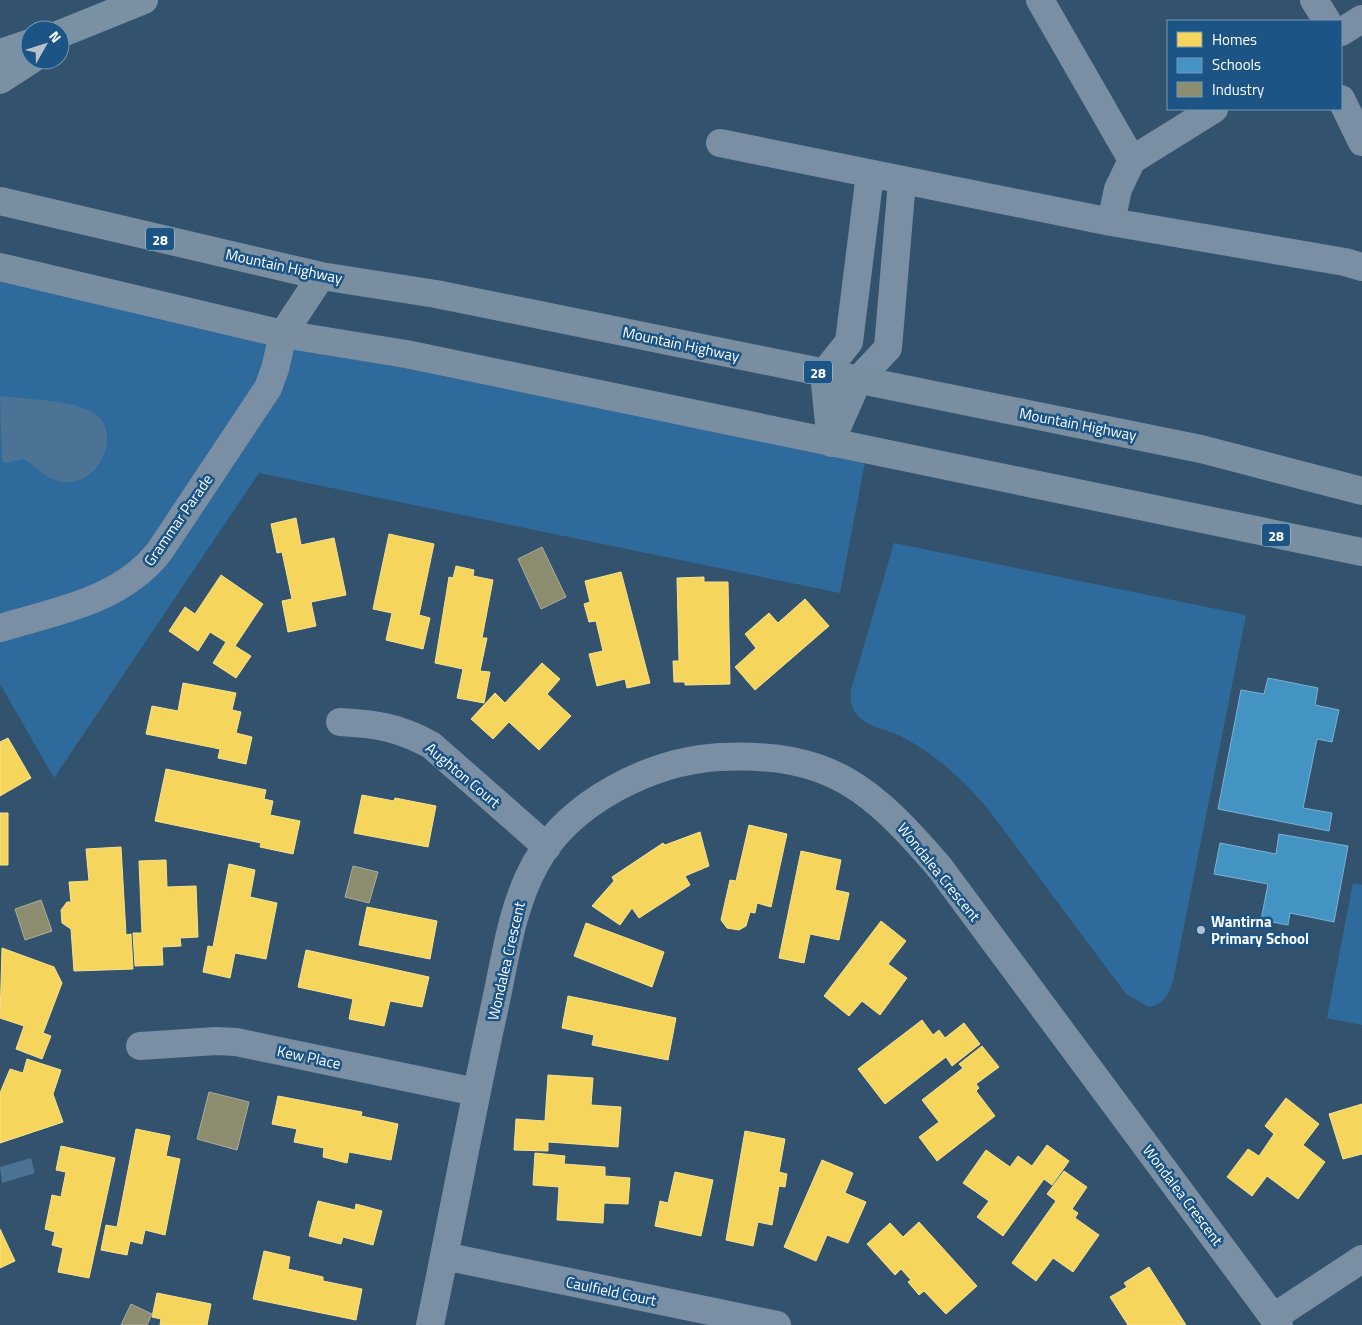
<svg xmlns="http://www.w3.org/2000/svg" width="1362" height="1325" font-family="'Titillium Web',sans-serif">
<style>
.green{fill:#2f6a9c}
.water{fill:#4b7396}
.homes{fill:#f6d55c;stroke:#f9e28d}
.schools{fill:#4393c3;stroke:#7bb3d5}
.industry{fill:#8c8c6e;stroke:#aeae9a}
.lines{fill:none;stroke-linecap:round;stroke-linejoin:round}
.minor{stroke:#7a8fa3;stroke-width:28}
.major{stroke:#798ea0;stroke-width:28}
.highway{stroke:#7a90a3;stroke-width:28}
.poi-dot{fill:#b8c2cc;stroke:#1b5485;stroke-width:2}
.labels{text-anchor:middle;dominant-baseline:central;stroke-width:5;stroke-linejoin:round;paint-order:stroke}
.shield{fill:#1b5485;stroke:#bbccda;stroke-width:1}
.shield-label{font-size:14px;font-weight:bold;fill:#fff}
.street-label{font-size:15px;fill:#fff;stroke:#1b5485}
.poi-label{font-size:15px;font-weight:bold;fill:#fff;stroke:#1b5485;text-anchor:start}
</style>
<rect width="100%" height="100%" fill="#33526d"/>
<!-- green -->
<path class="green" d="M0,267L867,451L840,593L259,473L54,778L0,684Z
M894,543L1246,615L1173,981C1168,995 1164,1004 1149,1007L1126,994L988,809C964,781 939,757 906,739C892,730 873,729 860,718C851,710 850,702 851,690Z
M1353,883L1362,885V1025L1327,1018Z"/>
<!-- water -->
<path class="water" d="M0,396C23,399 75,400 94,413C124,434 98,487 63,482C46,480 38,467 24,459L6,463L2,461Z
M31,1158L35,1173L2,1183L0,1167Z"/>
<!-- homes -->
<path class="homes" d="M296,518L301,545L334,538L346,595L311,602L316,626L288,632L282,601L292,599L282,552L277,553L271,524Z
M389,534L434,544L419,615L430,618L423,649L386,640L392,613L373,609Z
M456,566L474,570L473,576L493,580L482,638H487L480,671L490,672L484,703L457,698L463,669L435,663L449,577L453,578Z
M621,572L650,683L627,688L625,679L597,686L589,654L603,651L596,621L589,622L584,604L590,602L585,581Z
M221,575L263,604L235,646L251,656L236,678L213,663L226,642L210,632L198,651L169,631L185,607L195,614Z
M704,577V582H728L730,684L685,685V682H674L673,661H679L677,578Z
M805,599L829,626L755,690L735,667L756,648L745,634L769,613L778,623Z
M542,663L560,679L547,694L571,716L539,750L509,722L493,739L471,719L495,693L505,703Z
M183,683L236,693L232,710L241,712L236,733L252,737L246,764L218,758L220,749L146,734L152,706L178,711Z
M8,738L31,778L0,796V742Z
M166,769L266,790L264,799L273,801L270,815L300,821L293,854L260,847L261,843L155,821Z
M362,795L394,801L395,798L436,806L428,847L354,833Z
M0,813H8V865H0Z
M749,825L787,834L771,907L757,903L755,913L750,912L746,926L739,930L727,928L721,920L730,880L736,881Z
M700,832L709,866L685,876L690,885L639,918L632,908L620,925L592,906L614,881L612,877L663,843L665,845Z
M121,847L126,935L131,934L133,969L74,971L71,929L62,923L61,910L67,902H71L69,882L89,881L86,849Z
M801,851L841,860L835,890L849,893L839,940L810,934L804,963L779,958Z
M166,860L167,887L196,886L198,937L180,938L181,946L162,947L163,965L135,966L133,933H142L139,861Z
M229,864L255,870L250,897L277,903L266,959L235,953L230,978L203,972L208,946L213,947Z
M367,907L437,921L430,959L359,945Z
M881,921L906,941L888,964L907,978L880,1015L862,1001L849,1016L824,996Z
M586,923L664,952L652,987L574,956Z
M2,948L54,967L62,983L43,1033L51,1036L42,1059L16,1049L24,1026L0,1018Z
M306,950L429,977L422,1007L390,1001L384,1026L349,1019L353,999L298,987Z
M568,996L676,1018L668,1060L592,1045L594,1035L562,1028Z
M922,1020L933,1035L939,1030L945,1038L964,1023L980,1044L952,1066L946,1057L885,1104L858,1069Z
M982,1046L999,1067L976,1084L979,1088L976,1091L995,1116L937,1161L919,1137L939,1122L922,1100L963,1068L959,1064Z
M27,1059L61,1070L53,1094L63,1122L0,1143V1093L10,1069L23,1073Z
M548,1075L593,1078L591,1105L621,1107L618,1147L548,1142V1151L514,1150L516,1119L545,1121Z
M278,1096L362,1112L361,1116L398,1124L391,1160L349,1152L347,1163L323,1157L324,1148L294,1142L297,1129L272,1124Z
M1286,1098L1319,1124L1303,1145L1325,1162L1298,1199L1267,1176L1252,1196L1227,1177L1248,1149L1259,1156L1274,1134L1265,1126Z
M1362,1104V1154L1343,1159L1329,1114Z
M136,1129L170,1136L166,1156L180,1159L165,1235L145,1230L142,1244L130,1241L127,1255L101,1250L106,1225L117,1227Z
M745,1131L785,1139L779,1172L787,1174L785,1187L779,1186L772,1225L758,1222L753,1246L726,1240Z
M1047,1145L1069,1161L1052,1185L1044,1179L1003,1236L977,1217L989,1201L963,1183L986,1150L1010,1167L1018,1156L1032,1166Z
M61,1146L115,1158L89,1278L58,1272L63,1248L52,1245L55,1232L45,1229L52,1195L61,1197L66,1172L56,1170Z
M535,1153L565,1156L564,1164L605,1167V1176L630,1178L628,1204L604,1203L603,1223L557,1220L559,1187L533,1185Z
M822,1160L853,1173L845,1193L866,1202L848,1243L827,1235L816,1261L784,1247Z
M1064,1171L1087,1187L1072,1209L1078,1213L1075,1218L1099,1235L1073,1272L1053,1258L1036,1281L1012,1263L1056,1201L1047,1194Z
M675,1172L713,1180L701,1236L655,1226L660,1201L668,1203Z
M318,1201L355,1210L356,1204L382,1211L373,1245L343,1237L341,1244L309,1236Z
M919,1222L977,1286L946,1314L924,1291L919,1295L908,1282L911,1280L901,1269L895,1275L867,1244L890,1223L903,1237Z
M0,1229L15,1261L0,1268Z
M264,1251L290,1257L288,1269L323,1277V1281L362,1289L356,1320L253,1299Z
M1149,1267L1186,1325H1128L1110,1297L1127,1287L1124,1283Z
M157,1293L211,1304L207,1325H160L161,1319L152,1317Z"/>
<!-- schools -->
<path class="schools" d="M1268,678L1318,688L1315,705L1339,710L1332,742L1317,739L1303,808L1332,813L1329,831L1218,809L1241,690L1264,694Z
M1279,834L1348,846L1334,922L1290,913L1288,925L1261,920L1268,884L1214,874L1220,843L1276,854Z"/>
<!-- industry -->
<path class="industry" d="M542,547L566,597L541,609L518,559Z
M353,866L378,872L369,903L345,897Z
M41,900L52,931L25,940L15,909Z
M209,1092L249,1102L237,1150L197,1139Z
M131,1304L152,1314L147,1325H121Z"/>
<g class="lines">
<!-- minor -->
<path class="minor" d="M1040,0L1132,160
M1314,0L1327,21
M1341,32L1362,19
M1341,99L1362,142
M720,143L1111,222L1118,189L1132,160L1214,109
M1111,222L1345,262L1362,267
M824,373L849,342L870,174
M858,380L888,348L902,181
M0,628C57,611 120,601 159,552L268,388L275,369L283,334
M340,722C376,724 398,727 431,745L547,847
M140,1046L216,1041L236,1042L476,1092
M444,1256L777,1325
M1274,1317L1362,1259
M430,1325C452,1220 471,1115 494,1010C505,961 511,907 536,863C570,801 652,761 720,757C831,752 871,788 940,868L1279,1325"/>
<!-- major -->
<path class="major" d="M0,201L321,276L436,294L1201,449L1362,491
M0,267L283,334L406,354L1362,552
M283,334L321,276
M824,373L831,443
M831,441L858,380"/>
<!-- highway -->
<path class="highway" d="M60,34L144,0
M0,53L30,43
M0,80L31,60"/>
</g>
<!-- markers -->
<circle class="poi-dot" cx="1201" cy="930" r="5"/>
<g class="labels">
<!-- shield labels -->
<g class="shield">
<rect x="146" y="227.5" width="28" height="23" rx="4"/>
<rect x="804" y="360.5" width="28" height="23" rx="4"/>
<rect x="1262" y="523.5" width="28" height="23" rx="4"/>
</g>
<g class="shield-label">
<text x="160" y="239">28</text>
<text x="818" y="372">28</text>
<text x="1276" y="535">28</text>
</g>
<!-- street labels -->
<g class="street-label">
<text transform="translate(284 266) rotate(12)">Mountain Highway</text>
<text transform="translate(681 344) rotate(12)">Mountain Highway</text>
<text transform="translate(1078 424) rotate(11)">Mountain Highway</text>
<text transform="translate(178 520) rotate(-55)">Grammar Parade</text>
<text transform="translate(463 775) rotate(40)">Aughton Court</text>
<text transform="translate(939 872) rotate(51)">Wondalea Crescent</text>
<text transform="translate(506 961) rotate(-77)">Wondalea Crescent</text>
<text transform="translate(309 1057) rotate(12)">Kew Place</text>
<text transform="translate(1183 1195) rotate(53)">Wondalea Crescent</text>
<text transform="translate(611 1291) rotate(12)">Caulfield Court</text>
</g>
<!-- poi labels -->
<g class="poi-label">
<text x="1211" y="921">Wantirna<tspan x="1211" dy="17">Primary School</tspan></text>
</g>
</g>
<!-- legend -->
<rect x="1167" y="20" width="175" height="90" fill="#1b5485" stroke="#7698b6"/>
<rect x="1177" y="32" width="25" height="15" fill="#f6d55c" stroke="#7698b6"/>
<text x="1212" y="45" font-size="15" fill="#ffffff">Homes</text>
<rect x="1177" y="58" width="25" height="15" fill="#4393c3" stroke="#7698b6"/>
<text x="1212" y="70" font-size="15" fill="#ffffff">Schools</text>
<rect x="1177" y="82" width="25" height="15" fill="#8c8c6e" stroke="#7698b6"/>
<text x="1212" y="95" font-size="15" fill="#ffffff">Industry</text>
<!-- north arrow -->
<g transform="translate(45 45) rotate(51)"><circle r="24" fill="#1b5485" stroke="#7698b6"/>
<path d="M0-4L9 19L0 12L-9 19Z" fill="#b8c2cc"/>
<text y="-8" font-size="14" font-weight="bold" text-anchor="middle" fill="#ffffff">N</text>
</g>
</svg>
